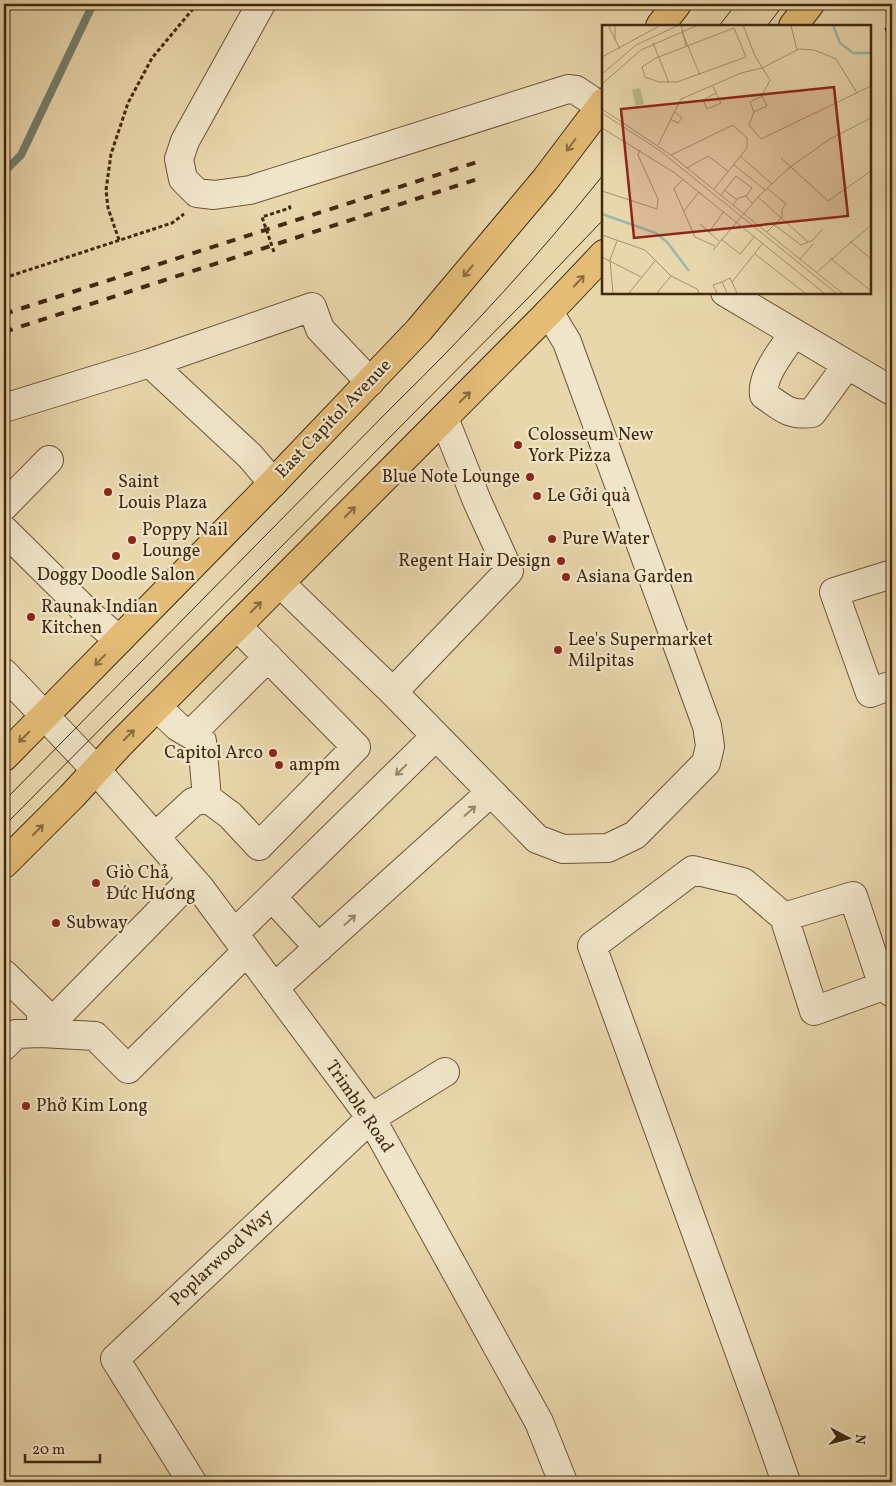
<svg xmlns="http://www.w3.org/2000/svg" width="896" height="1486" font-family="Vollkorn,serif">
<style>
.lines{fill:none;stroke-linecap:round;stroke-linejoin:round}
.stream{stroke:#757f6d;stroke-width:8}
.minor-casing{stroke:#6c5435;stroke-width:30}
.major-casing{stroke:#42280d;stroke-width:30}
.path{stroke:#42280d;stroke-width:3;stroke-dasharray:4 2.5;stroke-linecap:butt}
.minor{stroke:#f1e5c9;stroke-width:28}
.major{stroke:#e4bc76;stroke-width:28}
.tram{stroke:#42280d;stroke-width:1}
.rail{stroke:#42280d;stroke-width:4;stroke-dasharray:9 9;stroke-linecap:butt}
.oneway{stroke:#8b6b3c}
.oneway2{stroke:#9a866b}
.poi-dot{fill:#8f2418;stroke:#f1e5c9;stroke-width:2}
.labels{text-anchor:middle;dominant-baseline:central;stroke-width:4.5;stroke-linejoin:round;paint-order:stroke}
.street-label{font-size:18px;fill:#42280d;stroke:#f1e5c9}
.poi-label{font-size:18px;fill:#42280d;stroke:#f1e5c9;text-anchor:start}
.inset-river{fill:none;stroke:#97b9ad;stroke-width:2.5}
.inset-road{fill:none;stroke:#a6916c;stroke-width:1}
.view{fill:#8f2418;fill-opacity:0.15;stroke:#8f2418;stroke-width:2.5}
.inset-edge{fill:none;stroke:#42280d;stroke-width:2.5}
</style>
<rect width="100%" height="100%" fill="#e9d7ac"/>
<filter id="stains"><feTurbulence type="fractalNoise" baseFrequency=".004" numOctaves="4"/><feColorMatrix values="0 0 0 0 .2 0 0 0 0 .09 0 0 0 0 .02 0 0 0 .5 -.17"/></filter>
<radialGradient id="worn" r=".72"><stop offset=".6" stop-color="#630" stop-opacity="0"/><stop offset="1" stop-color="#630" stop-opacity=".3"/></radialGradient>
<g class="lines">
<!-- stream -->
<path class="stream" d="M4,172L21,155L93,4"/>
<defs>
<path id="minor" d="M261,4L185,141L179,159L183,179L197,193L214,195L250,190L568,89L576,90L600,106
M725,292L892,391
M793,334C783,350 761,375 764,395C783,408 789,416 812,413L847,365
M150,363L250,456L273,483
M4,408L150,363L312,307L320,329L370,382
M4,506L49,460
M4,530L91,616L119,640
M892,574L834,592L870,693L892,685
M280,583L393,692L537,839L563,849L608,848L635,835L706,763L710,746L707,726L567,342L549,312
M4,673L96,770L200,888L371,1118L539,1422L563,1482
M393,692L509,571L477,501L444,418
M157,707L178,727L202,741L207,798
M191,734L268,657
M155,837L193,802L207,798L230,815L259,846L356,747L237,626
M272,897L319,948
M784,917L853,896L883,986L892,993
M234,934L436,736
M4,974L41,1010V1033L95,1036L128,1069L247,951
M274,988L491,792
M4,1046L16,1034L41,1033L192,879
M192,1482L115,1359L371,1118L445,1072
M786,1482L766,1425L592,946L693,870L743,882L784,917L814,1011L883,986"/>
<path id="major" d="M660,26L677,4
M793,26L810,4
M4,757L273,483L419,330L545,180L604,102
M4,864L72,796L119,745L549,312L604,254"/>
</defs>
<!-- minor casing -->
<use href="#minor" class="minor-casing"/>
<!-- major casing -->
<use href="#major" class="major-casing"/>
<!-- path -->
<path class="path" d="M119,240L108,208L106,190L111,154L128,103L152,58L197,4
M274,252L262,217L290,208L289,205
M4,278L172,223L184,214"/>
<!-- minor -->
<use href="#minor" class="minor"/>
<!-- major -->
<use href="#major" class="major"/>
<!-- tram -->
<path class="tram" d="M719,26L736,4
M767,26L784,4
M4,801L395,404C469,332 539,255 604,174
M4,826L531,295L604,219"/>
<!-- rail -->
<path class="rail" d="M885,30L892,27
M891,47H892
M4,314L477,162
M4,332L481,178"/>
</g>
<!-- one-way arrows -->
<defs><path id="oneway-shaft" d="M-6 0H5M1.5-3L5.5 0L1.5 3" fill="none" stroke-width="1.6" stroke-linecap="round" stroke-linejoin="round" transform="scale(1.25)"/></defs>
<g class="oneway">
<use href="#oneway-shaft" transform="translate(571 145) rotate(127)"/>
<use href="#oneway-shaft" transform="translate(468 271) rotate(130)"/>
<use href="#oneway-shaft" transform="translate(579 281) rotate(-47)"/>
<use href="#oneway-shaft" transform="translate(465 397) rotate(-45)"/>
<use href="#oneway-shaft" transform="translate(350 512) rotate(-45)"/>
<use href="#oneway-shaft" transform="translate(256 607) rotate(-45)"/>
<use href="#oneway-shaft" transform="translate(100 660) rotate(134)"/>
<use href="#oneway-shaft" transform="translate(129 735) rotate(-45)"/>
<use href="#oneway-shaft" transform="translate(24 737) rotate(135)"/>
<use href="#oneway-shaft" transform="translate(38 830) rotate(-45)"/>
</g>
<g class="oneway2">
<use href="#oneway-shaft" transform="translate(401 770) rotate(136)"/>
<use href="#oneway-shaft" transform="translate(470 811) rotate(-42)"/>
<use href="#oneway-shaft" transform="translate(350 920) rotate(-42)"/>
</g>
<!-- markers -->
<g class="poi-dot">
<circle cx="518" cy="445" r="5"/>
<circle cx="530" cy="477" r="5"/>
<circle cx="108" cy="492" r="5"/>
<circle cx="537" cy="496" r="5"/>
<circle cx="552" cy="539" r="5"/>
<circle cx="132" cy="540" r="5"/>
<circle cx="116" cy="556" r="5"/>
<circle cx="561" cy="561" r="5"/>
<circle cx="566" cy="577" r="5"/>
<circle cx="31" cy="617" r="5"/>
<circle cx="558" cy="650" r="5"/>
<circle cx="273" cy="753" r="5"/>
<circle cx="279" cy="765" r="5"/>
<circle cx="96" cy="883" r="5"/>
<circle cx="56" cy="923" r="5"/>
<circle cx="26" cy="1106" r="5"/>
</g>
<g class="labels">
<!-- street labels -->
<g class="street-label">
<text transform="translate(334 419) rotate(-46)">East Capitol Avenue</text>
<text transform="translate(359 1107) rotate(56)">Trimble Road</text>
<text transform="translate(222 1258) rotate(-43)">Poplarwood Way</text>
</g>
<!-- poi labels -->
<g class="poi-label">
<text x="528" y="435">Colosseum New<tspan x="528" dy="21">York Pizza</tspan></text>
<text x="520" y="477" text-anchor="end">Blue Note Lounge</text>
<text x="118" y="482">Saint<tspan x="118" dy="21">Louis Plaza</tspan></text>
<text x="547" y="496">Le Gởi quà</text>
<text x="142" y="530">Poppy Nail<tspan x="142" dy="21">Lounge</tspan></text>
<text x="562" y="539">Pure Water</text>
<text x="551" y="561" text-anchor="end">Regent Hair Design</text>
<text x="116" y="575" text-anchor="middle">Doggy Doodle Salon</text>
<text x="576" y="577">Asiana Garden</text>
<text x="41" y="607">Raunak Indian<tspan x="41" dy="21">Kitchen</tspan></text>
<text x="568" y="640">Lee's Supermarket<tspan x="568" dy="21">Milpitas</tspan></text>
<text x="263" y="753" text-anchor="end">Capitol Arco</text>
<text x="289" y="765">ampm</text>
<text x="106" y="873">Giò Chả<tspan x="106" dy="21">Đức Hương</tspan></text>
<text x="66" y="923">Subway</text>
<text x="36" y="1106">Phở Kim Long</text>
</g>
</g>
<!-- overview -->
<g transform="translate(602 25)">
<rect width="269" height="269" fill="#e9d7ac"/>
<path d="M38,63L42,79L34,81L30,65Z" fill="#bbbd86"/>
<path class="inset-river" d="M231,0L238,18L251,28H269M0,189L54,208L65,217L87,246"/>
<path class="inset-road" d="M6,0L18,24M13,0V16M79,0L84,21M141,0L153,31L168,55L160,71L148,77L152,87M189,1L195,25M132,3L144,32L75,57H57L43,52L40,42L54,33ZM80,7L98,50M51,18L67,58M0,32L59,0M0,49L34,20L77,0M0,59L39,25L96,0M111,61L114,68L119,78L105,84L101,75L114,68M160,71L165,81L152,87L147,100L159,114L269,61M0,84L69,130L240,268M0,88L57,125L234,268M68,94L76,98L80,93L72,86M0,103L73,148L222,268M56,120L79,74L139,48L160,43L197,24L212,25L234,34L255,68M69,130L131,100L145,113V123L112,164M138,131L170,159M179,133L226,176L269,146M131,139L163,165M85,143L106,131L126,146M81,154L72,164L93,212L113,221M122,165L135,175M0,166L55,184L56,174L36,130L38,125M119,170L134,151L150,163L144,171L150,178M156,172L206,217M131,180L136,173L144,171M82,186L97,167M98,199L117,216M171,199L199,220L211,215L221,204M107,207L122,186M165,207L180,192V184L184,179L165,163M0,210L43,225L69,251L55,268M119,214L138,229L153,211M248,216L269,234M111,225L157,171L187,143L228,114L269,93M153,229L203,268M0,232L39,252M228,233L269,266M198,234L211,219M215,247L269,200M69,251L95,264L97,268M130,257L161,218M11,268L8,235L15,216M27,268L53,236M115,268L111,260L120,257M125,268L120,257L128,253L135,268"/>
<path class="view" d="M232,62L246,191L32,213L19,84Z"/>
<rect width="269" height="269" class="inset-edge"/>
</g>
<!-- margin -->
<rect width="896" height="1486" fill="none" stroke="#e9d7ac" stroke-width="20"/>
<rect x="5" y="5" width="886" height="1476" fill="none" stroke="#42280d" stroke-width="2.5"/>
<rect x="10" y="10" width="876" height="1466" fill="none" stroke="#42280d"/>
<!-- north arrow -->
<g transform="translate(848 1438) rotate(96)" stroke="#f1e5c9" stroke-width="4" paint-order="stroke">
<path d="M0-4L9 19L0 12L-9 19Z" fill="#42280d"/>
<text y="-8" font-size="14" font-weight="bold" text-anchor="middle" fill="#42280d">N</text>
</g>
<!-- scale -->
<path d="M25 1454v8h75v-8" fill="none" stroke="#42280d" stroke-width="2.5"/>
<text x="32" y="1454" font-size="15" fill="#42280d" stroke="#f1e5c9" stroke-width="4" paint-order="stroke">20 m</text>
<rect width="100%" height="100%" filter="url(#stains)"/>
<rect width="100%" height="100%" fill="url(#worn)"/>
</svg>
